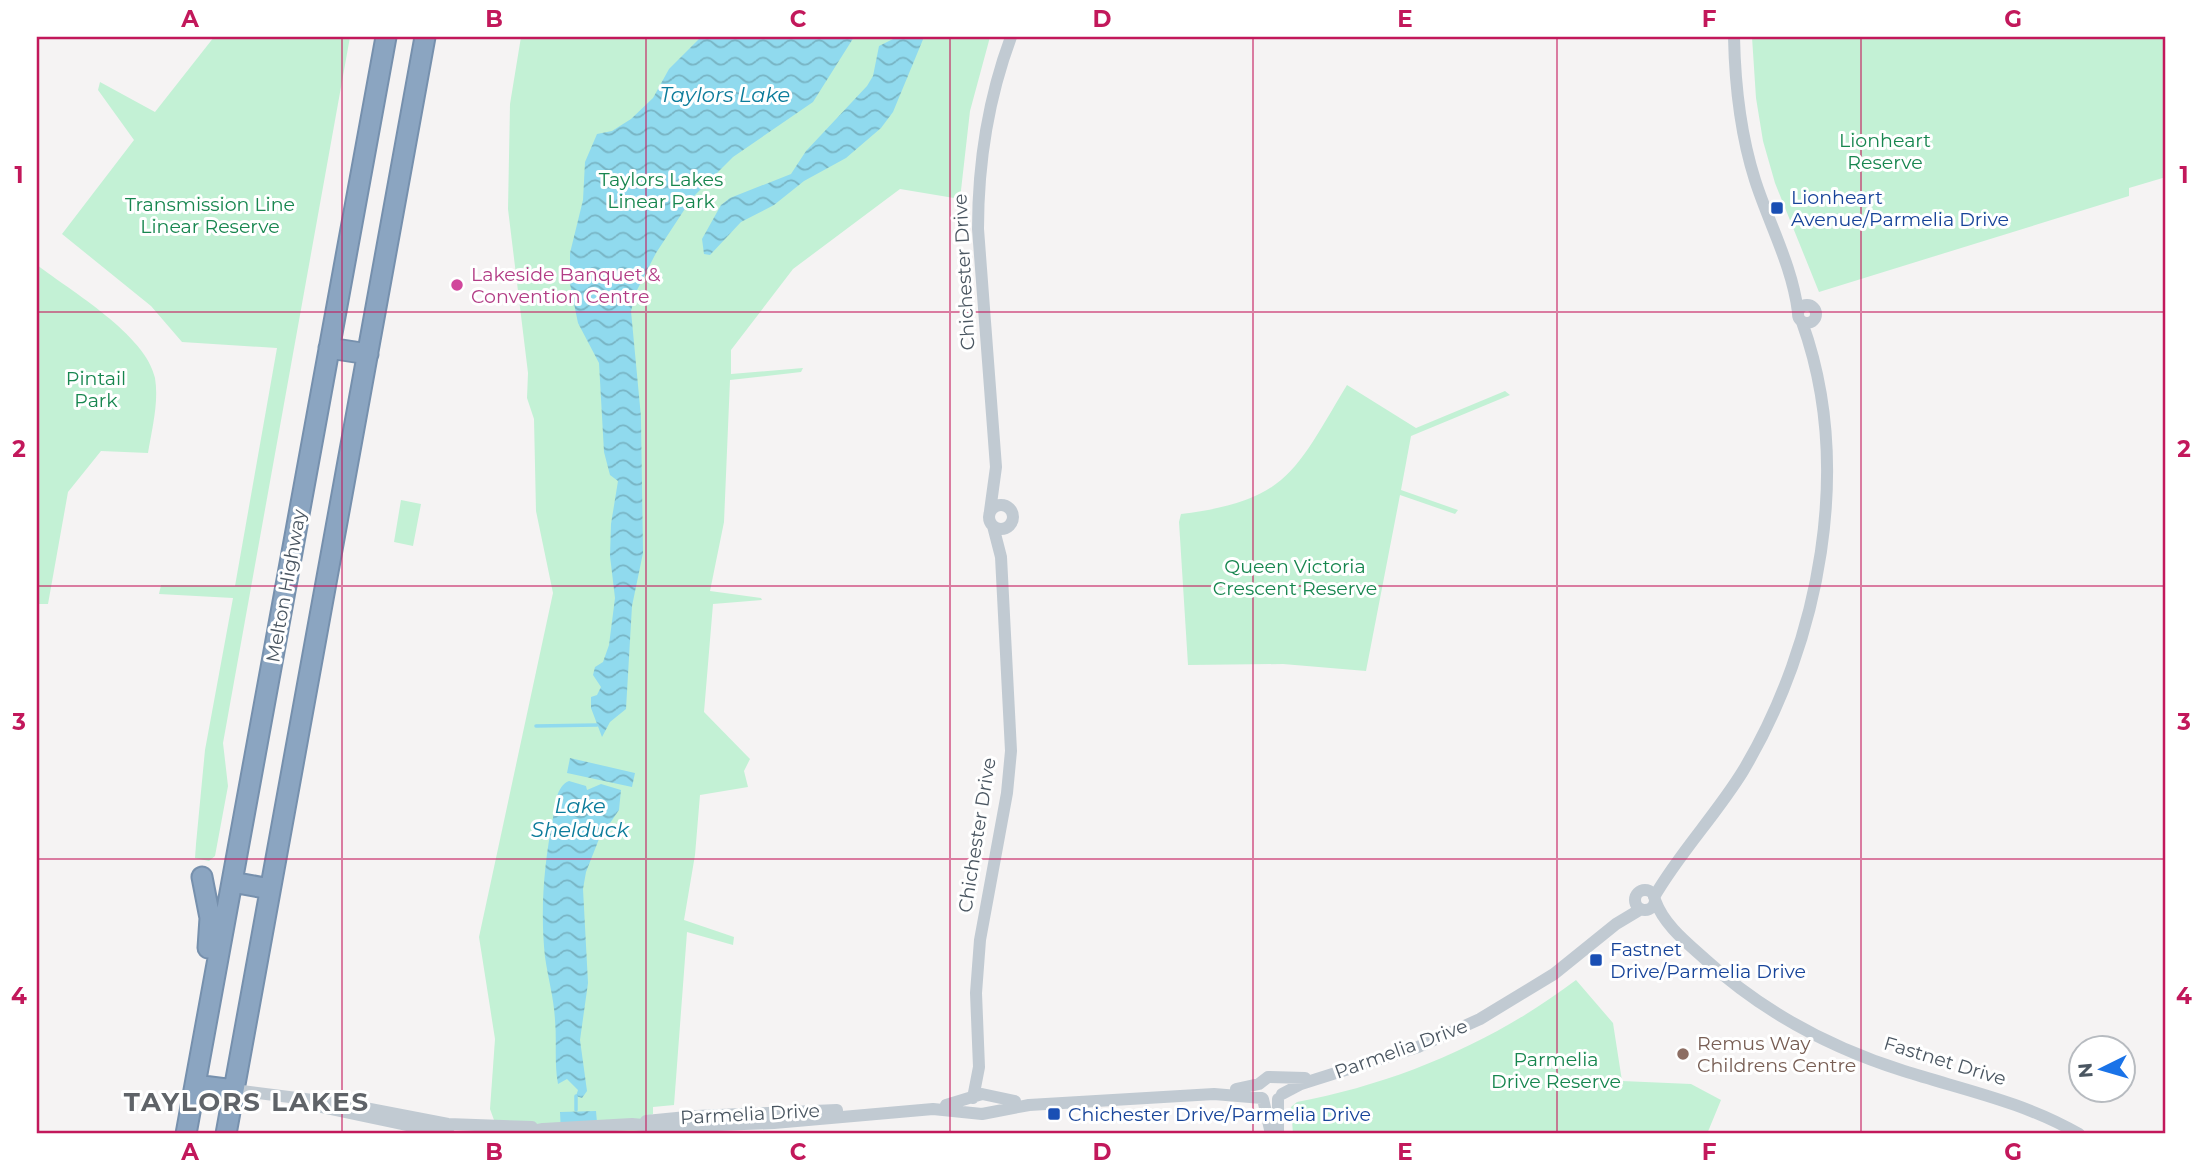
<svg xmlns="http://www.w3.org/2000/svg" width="2203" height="1171" font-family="Montserrat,sans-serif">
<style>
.park{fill:#c3f1d5}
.water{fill:url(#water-waves)}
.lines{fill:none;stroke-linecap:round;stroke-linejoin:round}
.stream{stroke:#90daee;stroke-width:3.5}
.highway-casing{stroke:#7690ad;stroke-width:23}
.minor{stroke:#c1cad2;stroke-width:12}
.highway{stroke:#8ba5c1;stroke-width:19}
.grid{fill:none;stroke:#c2185b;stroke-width:2;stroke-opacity:0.55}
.transit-dot{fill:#1a4fb4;stroke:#fff;stroke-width:2.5}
.hotel-dot{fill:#d1479c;stroke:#fff;stroke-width:2.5}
.education-dot{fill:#8d6e63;stroke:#fff;stroke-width:2.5}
.labels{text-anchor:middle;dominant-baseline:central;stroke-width:6;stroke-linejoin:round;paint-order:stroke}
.park-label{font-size:19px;fill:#17864f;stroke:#fff}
.transit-label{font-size:19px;fill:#164399;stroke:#fff;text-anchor:start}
.street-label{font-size:19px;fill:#4a5661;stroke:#fff}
.hotel-label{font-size:19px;fill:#b23c85;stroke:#fff;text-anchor:start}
.education-label{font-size:19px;fill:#785e54;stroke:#fff;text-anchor:start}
.water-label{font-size:21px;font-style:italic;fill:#0c7c9b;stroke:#fff}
.district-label{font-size:26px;font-weight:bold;letter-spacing:2px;fill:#5f6368;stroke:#fff}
.neatline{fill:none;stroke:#c2185b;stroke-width:2.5}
.grid-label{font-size:23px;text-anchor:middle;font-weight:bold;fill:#c2185b}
</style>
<defs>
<pattern id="water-waves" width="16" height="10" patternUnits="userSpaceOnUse" patternTransform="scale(1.75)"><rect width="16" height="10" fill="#90daee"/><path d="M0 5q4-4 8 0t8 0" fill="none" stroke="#78b4c4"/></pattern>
</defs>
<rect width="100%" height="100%" fill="#f5f3f3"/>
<!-- park -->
<path class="park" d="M214,37H350L223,743L228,786L215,856L209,861L195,858L196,844L205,750L233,598L159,594L161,585L235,586L277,348L182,342L151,306L62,234L134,140L98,90L100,82L155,112Z
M521,37H990L970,111L960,199L900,189L793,269L731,350V374L803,368L801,372L730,380L724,522L710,591L761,598L762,600L713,604L704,712L750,759L744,771L748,787L700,795L695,855L684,920L734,937L733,945L687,932L674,1105L653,1107V1114L648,1116L649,1132L653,1134H528L494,1120L490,1109L495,1039L479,937L553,593L536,511L534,419L527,398L528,373L508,209L510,104Z
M1752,37H2166V177L2129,188V196L1819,292L1775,183L1763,141L1756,98Z
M37,265C71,291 146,335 155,378C159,402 152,429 148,453L101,451L68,492L48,604H37Z
M1347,385L1416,428L1505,391L1510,395L1411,436L1401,490L1458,510L1455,514L1400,495L1366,671L1283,664L1188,665L1179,522L1181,514C1288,501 1295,471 1347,385Z
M401,500L421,504L413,546L394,542Z
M1576,980L1613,1023L1622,1081L1691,1084L1721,1100L1707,1134H1293L1291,1107L1297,1102C1398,1083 1494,1042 1576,980Z"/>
<!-- water -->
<path class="water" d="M701,37H854L813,102L733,157L692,198L656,253L636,292L631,311L641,417L643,553L632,606L626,709L610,722L602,737L591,708V697L597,695L601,687L593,675L595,667L603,662L609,645L615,598L610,556L611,524L618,481L610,475L604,452L599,363L578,323L570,284V253L583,200L585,162L597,134L612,131L631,119L653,98L669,69Z
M897,37H924L893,112L881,128L846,158L804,181L774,205L741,222L710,255L704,254L702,239L721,205L730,198L791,174L806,151L867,86L873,76L879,46Z
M570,758L635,773L632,787L567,773Z
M569,781L586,786L587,790L601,784L621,790L619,810L599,839L586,872L583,889L588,983L580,1040L587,1091L582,1098L576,1096L578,1090L567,1079L558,1084C554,1063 557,1041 555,1020C554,999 548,978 545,957C540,910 544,864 553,818C555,806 556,786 569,781Z
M596,1111L598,1134H561L560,1112Z"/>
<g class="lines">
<!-- stream -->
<path class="stream" d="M536,726L597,725
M576,1110V1096"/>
<defs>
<path id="highway" d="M329,348L368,354
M202,877L210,918L208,948
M232,882L270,889
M195,1085L234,1090
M186,1134L386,37
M226,1134L425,37"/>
</defs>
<!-- highway casing -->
<use href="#highway" class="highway-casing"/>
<!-- minor -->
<path class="minor" d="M1734,37C1735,85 1740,133 1755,180C1769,224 1792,265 1798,312
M1798 314a9 9 0 1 1 18 0a9 9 0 1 1-18 0Z
M989 517a12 12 0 1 1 24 0a12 12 0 1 1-24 0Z
M990,511L996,467L978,229C978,162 988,99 1011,37
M1635 900a10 10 0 1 1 20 0a10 10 0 1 1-20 0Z
M1654,897C1680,852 1716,815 1743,771C1820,642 1854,466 1802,322
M1655,900C1664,925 1686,942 1706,960C1762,1011 1831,1048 1904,1071C1964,1090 2024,1102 2079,1134
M1236,1089L1259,1084L1268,1077L1305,1078
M234,1090L344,1104L448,1124L532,1127
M1282,1094L1301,1084L1418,1047L1480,1019L1554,974L1616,924L1641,909
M973,1098L979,1067L976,993L980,940L1007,793L1011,751L1001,557L993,526
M1263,1099L1271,1134
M946,1105L982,1094L1015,1101
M321,1107L449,1134
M646,1121L697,1116L837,1110
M518,1134L543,1129L632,1124L664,1127L774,1123L933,1109L982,1114L1029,1105L1214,1094L1262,1098
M1278,1134V1099"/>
<!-- highway -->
<use href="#highway" class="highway"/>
</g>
<!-- grid -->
<path class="grid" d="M342,37V1134M646,37V1134M950,37V1134M1253,37V1134M1557,37V1134M1861,37V1134M37,312H2166M37,586H2166M37,859H2166"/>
<!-- markers -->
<g class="transit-dot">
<rect x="1770" y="201" width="14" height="14" rx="3.5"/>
<rect x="1589" y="953" width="14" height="14" rx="3.5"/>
<rect x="1047" y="1107" width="14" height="14" rx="3.5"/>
</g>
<circle class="hotel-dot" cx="457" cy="285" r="7"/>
<circle class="education-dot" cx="1683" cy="1054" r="7"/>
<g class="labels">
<!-- park labels -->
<g class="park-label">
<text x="1885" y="140">Lionheart<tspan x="1885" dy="22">Reserve</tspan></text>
<text x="661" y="179">Taylors Lakes<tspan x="661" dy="22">Linear Park</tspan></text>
<text x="210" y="204">Transmission Line<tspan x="210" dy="22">Linear Reserve</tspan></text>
<text x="96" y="378">Pintail<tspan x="96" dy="22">Park</tspan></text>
<text x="1295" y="566">Queen Victoria<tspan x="1295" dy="22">Crescent Reserve</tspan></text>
<text x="1556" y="1059">Parmelia<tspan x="1556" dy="22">Drive Reserve</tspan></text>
</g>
<!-- transit labels -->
<g class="transit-label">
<text x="1791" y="197">Lionheart<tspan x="1791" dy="22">Avenue/Parmelia Drive</tspan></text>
<text x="1610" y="949">Fastnet<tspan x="1610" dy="22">Drive/Parmelia Drive</tspan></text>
<text x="1068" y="1114">Chichester Drive/Parmelia Drive</text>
</g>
<!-- street labels -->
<g class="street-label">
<text transform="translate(964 272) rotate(-93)">Chichester Drive</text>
<text transform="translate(286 586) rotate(-80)">Melton Highway</text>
<text transform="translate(977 835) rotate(-81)">Chichester Drive</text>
<text transform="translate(1401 1049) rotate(-20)">Parmelia Drive</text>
<text transform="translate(1945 1061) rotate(17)">Fastnet Drive</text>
<text transform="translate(750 1114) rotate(-3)">Parmelia Drive</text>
</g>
<!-- hotel labels -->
<g class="hotel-label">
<text x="471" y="274">Lakeside Banquet &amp;<tspan x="471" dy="22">Convention Centre</tspan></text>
</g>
<!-- education labels -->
<g class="education-label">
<text x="1697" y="1043">Remus Way<tspan x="1697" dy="22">Childrens Centre</tspan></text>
</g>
<!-- water labels -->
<g class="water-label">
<text x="725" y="94">Taylors Lake</text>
<text x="580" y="805">Lake<tspan x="580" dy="24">Shelduck</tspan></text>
</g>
<!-- district labels -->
<g class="district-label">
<text x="247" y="1102">TAYLORS LAKES</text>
</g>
</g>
<!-- border -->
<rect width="2203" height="1171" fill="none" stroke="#ffffff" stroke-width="77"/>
<!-- north arrow -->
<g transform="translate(2102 1069) rotate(265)"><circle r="33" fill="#ffffff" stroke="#b7bbc0" stroke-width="2"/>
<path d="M0-5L12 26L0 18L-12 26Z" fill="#1a73e8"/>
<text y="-10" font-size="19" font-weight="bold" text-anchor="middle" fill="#4a5661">N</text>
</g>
<rect x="38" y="38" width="2126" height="1094" class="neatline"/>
<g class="grid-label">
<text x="190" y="27">A</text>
<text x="494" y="27">B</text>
<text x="798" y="27">C</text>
<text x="1102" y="27">D</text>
<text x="1405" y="27">E</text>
<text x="1709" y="27">F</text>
<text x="2013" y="27">G</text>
<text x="19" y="183">1</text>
<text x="2184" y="183">1</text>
<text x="19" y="457">2</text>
<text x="2184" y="457">2</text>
<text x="19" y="730">3</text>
<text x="2184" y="730">3</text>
<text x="19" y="1004">4</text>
<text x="2184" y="1004">4</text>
<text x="190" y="1160">A</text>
<text x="494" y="1160">B</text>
<text x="798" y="1160">C</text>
<text x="1102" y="1160">D</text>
<text x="1405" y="1160">E</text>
<text x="1709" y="1160">F</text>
<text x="2013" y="1160">G</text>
</g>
</svg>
